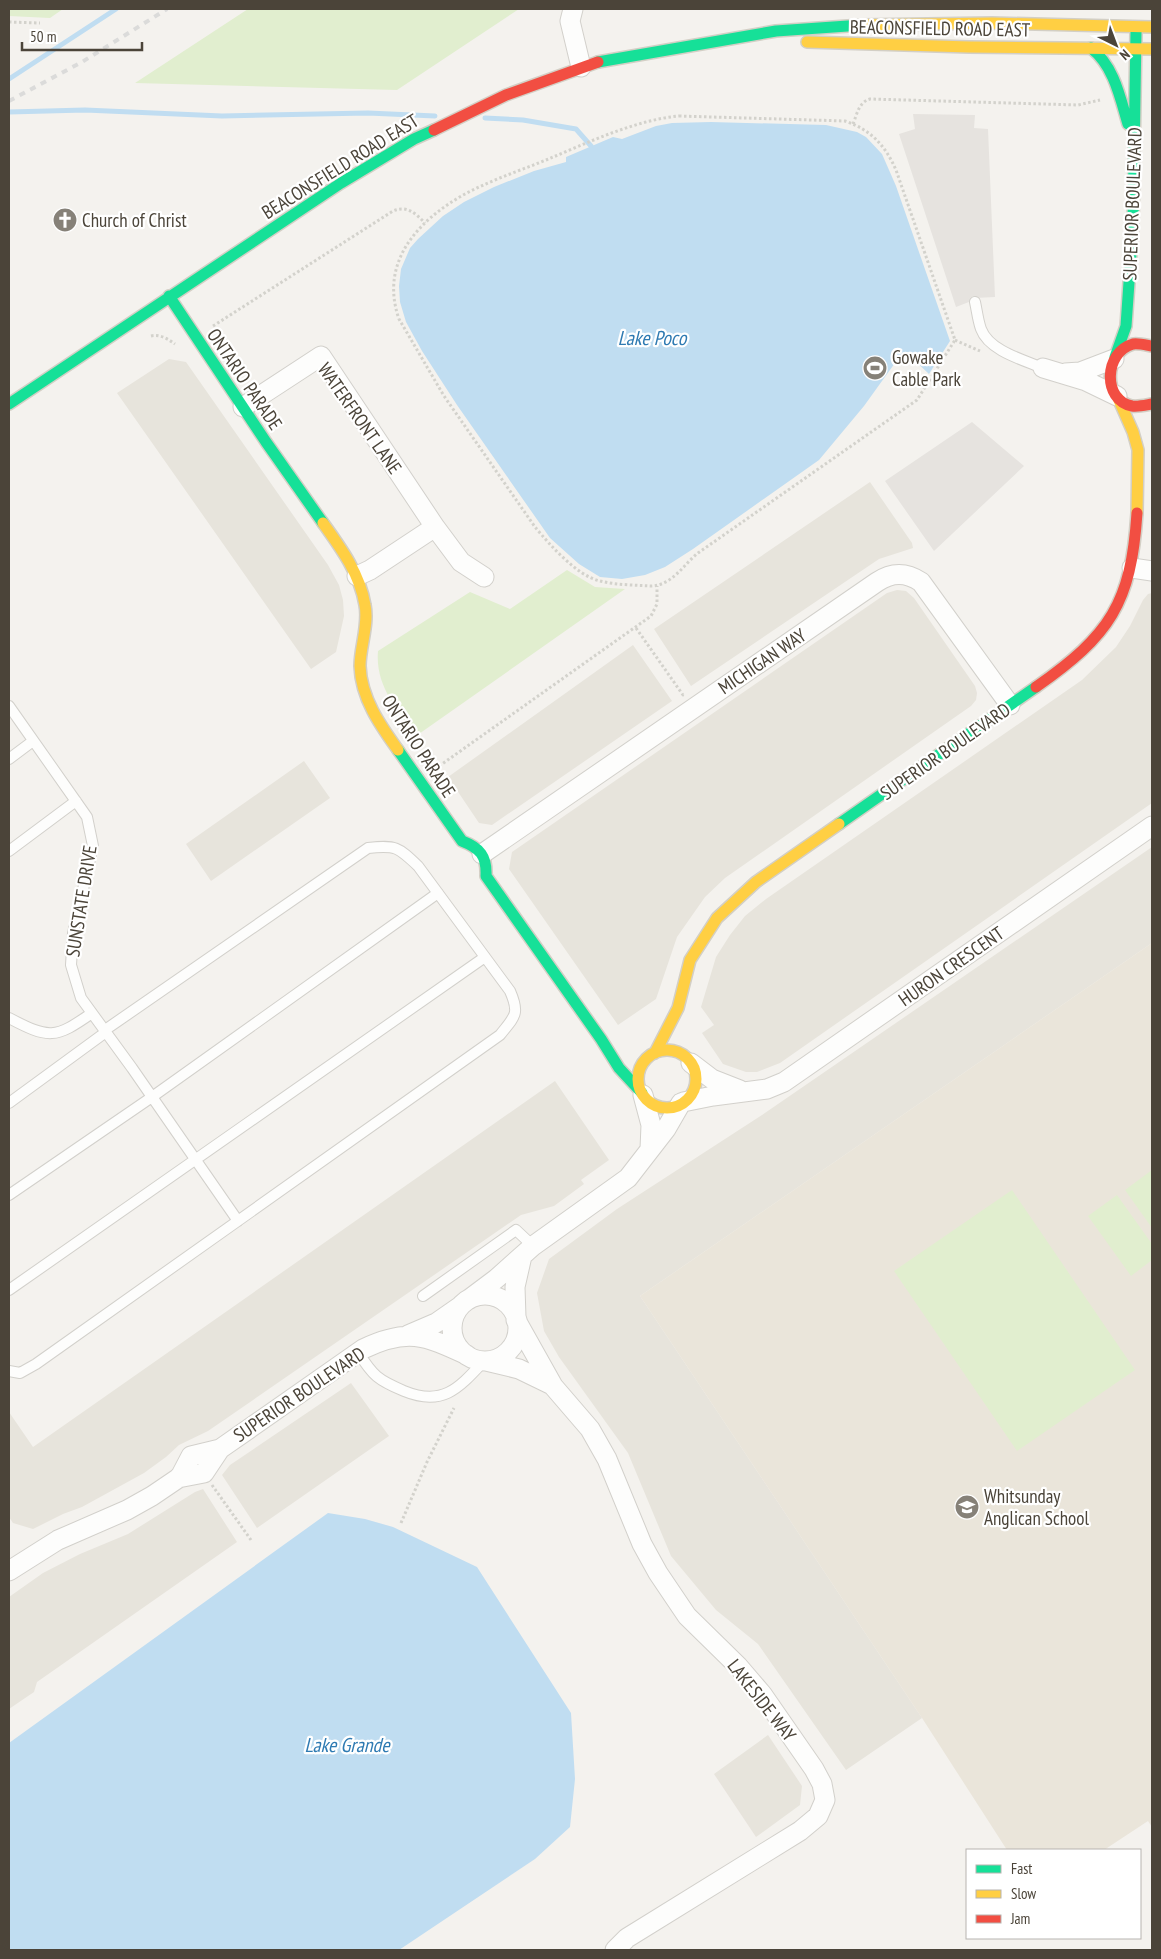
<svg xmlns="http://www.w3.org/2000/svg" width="1161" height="1959" font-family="'PT Sans Narrow',sans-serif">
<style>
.residential{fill:#e7e4dc}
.education{fill:#eae5da}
.green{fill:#e1eecf}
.parking{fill:#e6e3df}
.water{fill:#c0ddf1}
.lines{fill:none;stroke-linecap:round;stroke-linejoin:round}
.stream{stroke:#c0ddf1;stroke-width:5}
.lane-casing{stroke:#d2d0cb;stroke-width:12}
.street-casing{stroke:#d2d0cb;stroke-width:21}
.fast-casing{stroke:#d3cfc5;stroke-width:14}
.slow-casing{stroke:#d3cfc5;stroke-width:14}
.jam-casing{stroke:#d3cfc5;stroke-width:14}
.path{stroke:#d3d2cc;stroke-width:3;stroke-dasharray:2.5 2.5;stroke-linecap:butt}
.lane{stroke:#fdfdfc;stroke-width:10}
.street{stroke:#fdfdfc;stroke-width:19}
.fast{stroke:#16e098;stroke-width:11}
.slow{stroke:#ffcf43;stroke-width:11}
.jam{stroke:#f24e42;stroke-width:11}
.rail{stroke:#dbdbda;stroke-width:4;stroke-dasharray:6 6;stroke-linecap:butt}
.labels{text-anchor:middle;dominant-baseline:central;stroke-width:4.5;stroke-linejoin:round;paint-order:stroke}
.street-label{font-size:19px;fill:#4b4439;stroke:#fff}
.poi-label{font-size:19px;fill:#4b4439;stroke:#fff;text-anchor:start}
.water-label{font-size:20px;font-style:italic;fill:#2e7ab2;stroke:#fff}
</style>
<rect width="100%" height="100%" fill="#f4f2ee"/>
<!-- residential -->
<path class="residential" d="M169,359L186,362L328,565L339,585L343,600L344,616L336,652L311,669L117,393Z
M870,482L912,543L913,548L879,559L691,686L654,629Z
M897,590L906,591L914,598L975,686L977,693L976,700L971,706L725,878L705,897L677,937L656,999L618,1025L509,869L512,852L887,593Z
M1152,593V803L780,1063L757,1072H746L723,1064L702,1033L714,1025L701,1007L716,957L730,935L745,916L766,899L1082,680L1116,647L1130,626L1143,600L1148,594Z
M633,645L672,701L492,825L479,823L448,777Z
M304,761L330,798L211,881L186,844Z
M1152,847V943L640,1296L922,1718L846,1770L758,1644L716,1610L671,1556L628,1453L559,1357L544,1331L537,1293L549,1259L617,1209L762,1115Z
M555,1081L609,1160L581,1180L584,1184L554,1206L521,1215L208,1431L179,1445L166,1457L144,1473L82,1507L63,1514L33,1529L13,1523L9,1517V1412L33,1447Z
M351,1383L389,1436L257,1528L222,1475L230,1465Z
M203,1489L237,1542L37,1682L34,1692L9,1709V1597L43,1573L80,1554L128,1534L195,1492Z
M768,1735L802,1786L800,1805L756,1837L714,1774Z"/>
<!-- education -->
<path class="education" d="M1152,943V1827L1148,1821L1104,1850H1007L922,1718L640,1296Z"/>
<!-- green -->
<path class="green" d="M9,9H63L50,18L9,16Z
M248,9H519L397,90L135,83Z
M567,570L595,587L625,589L416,736C397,710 375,685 378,651L470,592L510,609Z
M1152,1170V1228L1125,1190Z
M1012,1190L1135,1370L1017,1451L894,1271Z
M1117,1195L1152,1244V1260L1131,1276L1088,1216Z"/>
<!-- parking -->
<path class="parking" d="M913,114L975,115L974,128L988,129L995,297L975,298L974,300L956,307L899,134L915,129Z
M972,422L1024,466L934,551L885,481Z"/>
<!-- water -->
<path class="water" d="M711,122L826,125L857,132L866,137L882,154L896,186L950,341L929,374L911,357L900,356L864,406L819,460L693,549L665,567L645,575L622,579L600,577L579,564L550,538L457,405L422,351L406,322L400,302L399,286L401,269L410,248L418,239L443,216L464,202L494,187L534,171L566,162V157L613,137L622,139L656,126L672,123Z
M328,1513L365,1519L393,1527L477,1567L571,1713L575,1779L570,1827L535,1859L399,1950H9V1743Z"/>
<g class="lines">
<!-- stream -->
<path class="stream" d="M9,79L116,9
M9,112L85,110L222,116L368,113L435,116
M485,118L523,120L576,129L591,146"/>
<defs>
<path id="lane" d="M975,302C977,311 978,321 981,329C989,351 1024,360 1043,368
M9,706L87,817L93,846L73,933L71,965L81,998L132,1068L238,1221
M9,759L33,741
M9,851L76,801
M9,1018C49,1039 55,1039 92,1013
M9,1103L106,1032
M9,1195L152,1097L438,893
M9,1290L485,957
M423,1296L516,1230L533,1246
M358,1352C373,1376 378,1380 404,1391C443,1407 459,1388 484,1361
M9,1371L20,1373L36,1364L500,1035C515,1016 520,1014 510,991L418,866C398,847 396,845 368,848L105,1030"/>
<path id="street" d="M573,9L570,21L581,67
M1043,368L1086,381L1117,396
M1065,373L1080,372L1114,359
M243,407L321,356L435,527L370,570L357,576
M435,527L461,562L484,577
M1132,568L1152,571
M482,854L877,582C892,572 906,572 921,582L1010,705
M691,1063L712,1079L740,1090
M643,1095L651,1125L650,1149
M683,1102L713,1096L767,1089L784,1082L1152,826
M452 1328a33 33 0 1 1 66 0a33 33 0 1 1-66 0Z
M468,1300L496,1279L533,1246L628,1178L666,1129L681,1103
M516,1317L515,1287L522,1256
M516,1320L553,1386L590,1429L607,1459L642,1544L658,1573L687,1616L738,1666L762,1694L814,1769L822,1784L825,1800L818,1816L800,1831L627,1938L615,1950
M408,1335L436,1323L459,1307
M486,1361L519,1369L552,1385
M178,1478L204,1473L220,1449
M9,1571L58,1540L127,1510L152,1496L180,1477L191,1456L220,1449L363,1349C407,1328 424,1335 467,1355"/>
<path id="fast" d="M1091,48C1114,66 1120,97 1128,124
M598,62L776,31L862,25
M169,296L266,442L323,523
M1115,357L1126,326L1133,224L1136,32
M9,404L341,183L414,139L434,130
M398,750L462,841C480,848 487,856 486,876L601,1039L619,1068L642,1093
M839,824L1036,687"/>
<path id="slow" d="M862,25L992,23L1152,27
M807,42L969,47L1152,49
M1118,398L1133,432L1138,450L1137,513
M323,523C341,548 360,574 365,605C369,624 360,647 360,666C361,698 380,725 398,750
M638 1079a29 29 0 1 1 58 0a29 29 0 1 1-58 0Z
M655,1053L678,1008L690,960L717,918L756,882L839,824"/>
<path id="jam" d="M434,130L506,95L598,62
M1152,346C1146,345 1138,343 1133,344C1104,352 1102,400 1132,406C1138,407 1146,405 1152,404
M1036,687C1110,635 1131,604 1137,513"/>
</defs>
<!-- lane casing -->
<use href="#lane" class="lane-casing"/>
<!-- street casing -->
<use href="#street" class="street-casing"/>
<!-- fast casing -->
<use href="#fast" class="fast-casing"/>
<!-- slow casing -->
<use href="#slow" class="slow-casing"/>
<!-- jam casing -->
<use href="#jam" class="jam-casing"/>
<!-- path -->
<path class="path" d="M9,22L40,23
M679,116L845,121C871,130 885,145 896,170L955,340L917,400L698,553C683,565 672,586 650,586C634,585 616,585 600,581C577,576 550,545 535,527L444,396L399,319C379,262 418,220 465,194C491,180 519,171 546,160C587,143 635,120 679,116Z
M853,124C857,114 859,102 870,99L1078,105L1100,100
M213,326L393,211C407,205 415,213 425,223
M151,336C160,334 168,339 175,344
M955,340L980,351
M636,628L683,695L685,694
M435,769L651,616L657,604V586
M212,1485L251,1540
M401,1523L427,1462L454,1408"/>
<!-- lane -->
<use href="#lane" class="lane"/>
<!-- street -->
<use href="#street" class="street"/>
<!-- fast -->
<use href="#fast" class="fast"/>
<!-- slow -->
<use href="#slow" class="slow"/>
<!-- jam -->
<use href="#jam" class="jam"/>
<!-- rail -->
<path class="rail" d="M9,101L82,62L167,9"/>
</g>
<!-- icons -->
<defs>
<symbol id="church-disc" viewBox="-11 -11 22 22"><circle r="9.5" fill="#868178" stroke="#fff"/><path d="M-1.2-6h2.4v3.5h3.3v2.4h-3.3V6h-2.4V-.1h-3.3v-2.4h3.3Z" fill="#fff"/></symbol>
<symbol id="stadium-disc" viewBox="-11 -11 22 22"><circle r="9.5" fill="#868178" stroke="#fff"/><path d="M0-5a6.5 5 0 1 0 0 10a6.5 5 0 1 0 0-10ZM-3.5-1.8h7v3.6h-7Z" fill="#fff"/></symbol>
<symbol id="school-disc" viewBox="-11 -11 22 22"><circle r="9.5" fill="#868178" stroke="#fff"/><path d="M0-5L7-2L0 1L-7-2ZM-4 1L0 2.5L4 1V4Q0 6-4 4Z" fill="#fff"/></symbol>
</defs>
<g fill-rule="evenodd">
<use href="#church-disc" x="51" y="206" width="28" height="28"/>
<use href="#stadium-disc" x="861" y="354" width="28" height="28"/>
<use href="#school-disc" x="953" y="1493" width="28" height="28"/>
</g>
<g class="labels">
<!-- street labels -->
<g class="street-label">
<text transform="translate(940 28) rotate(1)">BEACONSFIELD ROAD EAST</text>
<text transform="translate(340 166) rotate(-32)">BEACONSFIELD ROAD EAST</text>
<text transform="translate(1132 204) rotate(-88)">SUPERIOR BOULEVARD</text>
<text transform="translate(245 379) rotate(56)">ONTARIO PARADE</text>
<text transform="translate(360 418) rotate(55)">WATERFRONT LANE</text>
<text transform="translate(762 661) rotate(-34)">MICHIGAN WAY</text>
<text transform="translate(419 746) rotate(57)">ONTARIO PARADE</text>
<text transform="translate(945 751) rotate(-35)">SUPERIOR BOULEVARD</text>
<text transform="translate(81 901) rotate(-81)">SUNSTATE DRIVE</text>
<text transform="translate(951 966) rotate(-35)">HURON CRESCENT</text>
<text transform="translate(299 1394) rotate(-34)">SUPERIOR BOULEVARD</text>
<text transform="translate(762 1700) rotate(52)">LAKESIDE WAY</text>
</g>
<!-- poi labels -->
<g class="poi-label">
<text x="82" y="220">Church of Christ</text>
<text x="892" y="357">Gowake<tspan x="892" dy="22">Cable Park</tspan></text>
<text x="984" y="1496">Whitsunday<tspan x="984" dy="22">Anglican School</tspan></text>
</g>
<!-- water labels -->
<g class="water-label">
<text x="652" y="338">Lake Poco</text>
<text x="347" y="1745">Lake Grande</text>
</g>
</g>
<!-- border -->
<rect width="1161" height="1959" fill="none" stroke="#4b4439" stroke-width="20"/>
<!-- legend -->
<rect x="966" y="1849" width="175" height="90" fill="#ffffff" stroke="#b7b4b0"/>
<rect x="976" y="1865" width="25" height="8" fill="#16e098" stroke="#b7b4b0"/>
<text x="1011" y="1874" font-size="15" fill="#4b4439">Fast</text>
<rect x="976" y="1890" width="25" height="8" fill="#ffcf43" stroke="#b7b4b0"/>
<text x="1011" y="1899" font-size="15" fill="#4b4439">Slow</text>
<rect x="976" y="1915" width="25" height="8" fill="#f24e42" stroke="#b7b4b0"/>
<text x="1011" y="1924" font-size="15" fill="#4b4439">Jam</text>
<!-- north arrow -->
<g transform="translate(1116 45) rotate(138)" stroke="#ffffff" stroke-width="4" paint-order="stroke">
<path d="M0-4L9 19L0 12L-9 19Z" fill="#4b4439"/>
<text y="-8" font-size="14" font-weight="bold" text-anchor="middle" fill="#4b4439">N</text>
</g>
<!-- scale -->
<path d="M22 42v8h120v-8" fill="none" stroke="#4b4439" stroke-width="2.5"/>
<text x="30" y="42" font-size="15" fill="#4b4439" stroke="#ffffff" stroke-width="4" paint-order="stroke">50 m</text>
</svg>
